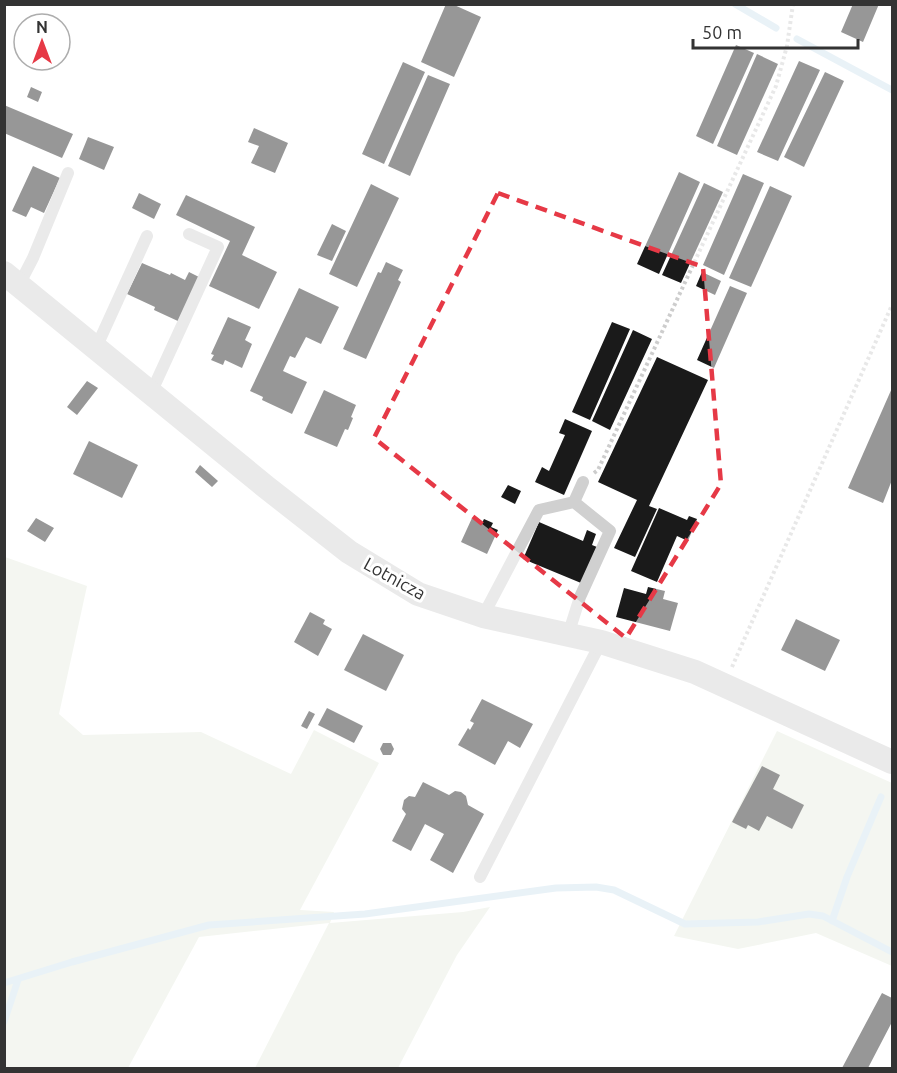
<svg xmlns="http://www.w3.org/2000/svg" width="897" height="1073" font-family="Ubuntu,sans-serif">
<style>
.green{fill:#e6ecdf}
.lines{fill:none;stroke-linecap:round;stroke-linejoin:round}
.stream{stroke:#cfe2ee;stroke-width:7}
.building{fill:#1a1a1a}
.path{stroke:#cdcdcd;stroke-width:4;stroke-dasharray:3 3;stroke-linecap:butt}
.service{stroke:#d0d0d0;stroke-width:12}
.minor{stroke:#d0d0d0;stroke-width:24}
.marked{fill:none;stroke:#e63946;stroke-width:4.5;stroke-dasharray:12 8;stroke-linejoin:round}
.labels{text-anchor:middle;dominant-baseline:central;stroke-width:6;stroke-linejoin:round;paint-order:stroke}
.street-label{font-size:18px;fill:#333;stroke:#fff}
</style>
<rect width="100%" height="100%" fill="#fff"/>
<!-- green -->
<path class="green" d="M5,557L87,586L59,714L83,735L201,732L291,774L314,730L379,763L300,910L334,912L330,923L463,912L490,907L457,955L398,1068H255L329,923L199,937L128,1068H5Z
M777,731L892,783V966L816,933L738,949L674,936Z"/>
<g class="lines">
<!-- stream -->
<path class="stream" d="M735,4L776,28
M797,39L892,90
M832,921L847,877L881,797
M4,983L72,962L209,925L365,914L556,888L596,887L614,890L685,924L758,922L809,914L823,916L892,952
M4,1022L18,980"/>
</g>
<!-- building -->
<path class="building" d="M446,4H452L481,17L454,77L421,62Z
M853,4H879L863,42L841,32Z
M736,45L754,53L713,144L696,136Z
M757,54L778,64L737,155L717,146Z
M799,61L820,70L778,161L757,152Z
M403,62L425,72L384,164L362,154Z
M825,72L844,81L804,167L784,157Z
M428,75L450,84L410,176L388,166Z
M31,87L42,92L38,102L27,97Z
M4,105L73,134L62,158L4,133Z
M254,128L288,143L275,173L251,163L259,146L248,142Z
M88,137L114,147L104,170L79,159Z
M33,166L60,178L44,213L31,207L26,217L12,211Z
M679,172L700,182L659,274L637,264Z
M743,174L764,183L724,275L703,265Z
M704,183L723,192L681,283L662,275Z
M371,184L399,198L357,287L329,274Z
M770,186L792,196L751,287L729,278Z
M139,193L161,204L154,219L132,208Z
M186,195L255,227L242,255L277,272L259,309L209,286L230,241L176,215Z
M332,224L346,231L332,261L317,255Z
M386,262L403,270L398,280L401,282L366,359L343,349L378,272L381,273Z
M142,263L170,275L171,273L185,280L189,272L199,277L180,322L154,310L155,307L127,294Z
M702,272L721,281L715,295L696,286Z
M730,286L747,293L714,368L697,360Z
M299,288L339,307L321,344L306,337L295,358L290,356L283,371L307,382L292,414L262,400L263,397L250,391Z
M228,317L251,327L245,340L252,344L242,368L225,360L223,365L211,360L214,355L211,354Z
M612,322L630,329L590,420L572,412Z
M633,330L652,339L610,430L592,421Z
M657,357L708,380L649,506L657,509L635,557L614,548L637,500L598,482Z
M87,381L98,388L77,415L67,407Z
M892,388V480L883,503L848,488Z
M324,390L356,405L351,417L353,418L348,430L345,429L337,447L304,433Z
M565,419L592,431L564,495L535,482L542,467L549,471L565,435L559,433Z
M89,441L138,465L122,498L73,474Z
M200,465L218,481L212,487L195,472Z
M508,485L521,491L515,504L501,497Z
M659,508L687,520L689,516L697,519L688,541L677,536L657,582L631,571Z
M36,518L54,528L45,542L27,531Z
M472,518L482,523L484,519L493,523L491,527L498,530L487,554L461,542Z
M539,522L583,541L587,530L596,534L592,545L597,547L581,583L523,559Z
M648,587L665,591L663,599L678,603L670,631L616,617L624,588L646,594Z
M310,612L325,620L323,624L332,629L318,656L294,642Z
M796,619L840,640L825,671L781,650Z
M363,634L404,655L386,691L344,670Z
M482,699L533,724L520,748L508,741L495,765L458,745L468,728L470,730L474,723L470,721Z
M327,708L363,726L354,743L318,725Z
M309,711L315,714L307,729L301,726Z
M383,743H391L394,749L391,755H383L380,749Z
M762,766L780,775L773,789L804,805L792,829L767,816L759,831L748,825L746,829L732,822Z
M423,782L449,795L455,791L461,792L466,796L468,805L484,814L453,873L430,860L444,834L425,824L411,851L392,841L406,814L402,809L404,800L409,796L415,797Z
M882,993L892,998V1022L868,1068H842Z"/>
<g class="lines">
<!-- path -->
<path class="path" d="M594,473L598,470L776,86L787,46L793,4
M732,667L892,305"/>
<!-- service -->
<path class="service" d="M19,285L33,258L68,173
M96,348L147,236
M151,393L218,247L189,234
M483,616L539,510L574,502L583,482
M568,635L580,597L610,531L574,502
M480,877L601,642"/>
<!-- minor -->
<path class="minor" d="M4,273L266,487L349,552L418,594L483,616L601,642L695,672L892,762"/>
</g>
<!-- marked area -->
<path d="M0 0H897V1073H0ZM498,193L703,267L721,484L626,638L374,438Z" fill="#fff" fill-opacity=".55" fill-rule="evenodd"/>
<path class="marked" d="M498,193L703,267L721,484L626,638L374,438Z"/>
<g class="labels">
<!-- street labels -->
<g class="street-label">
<text transform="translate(395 578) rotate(29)">Lotnicza</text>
</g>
</g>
<!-- border -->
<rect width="897" height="1073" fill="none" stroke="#333333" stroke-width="12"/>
<!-- north arrow -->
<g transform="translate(42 42)"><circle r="28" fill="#ffffff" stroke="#adadad" stroke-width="1.5"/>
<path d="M0-4.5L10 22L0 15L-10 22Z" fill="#e63946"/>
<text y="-9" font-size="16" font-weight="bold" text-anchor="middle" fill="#333333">N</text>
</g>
<!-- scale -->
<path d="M693 39v9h165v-9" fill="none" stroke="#333333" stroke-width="3"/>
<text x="702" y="39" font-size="18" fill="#333333" stroke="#ffffff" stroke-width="4.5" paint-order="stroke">50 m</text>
</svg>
